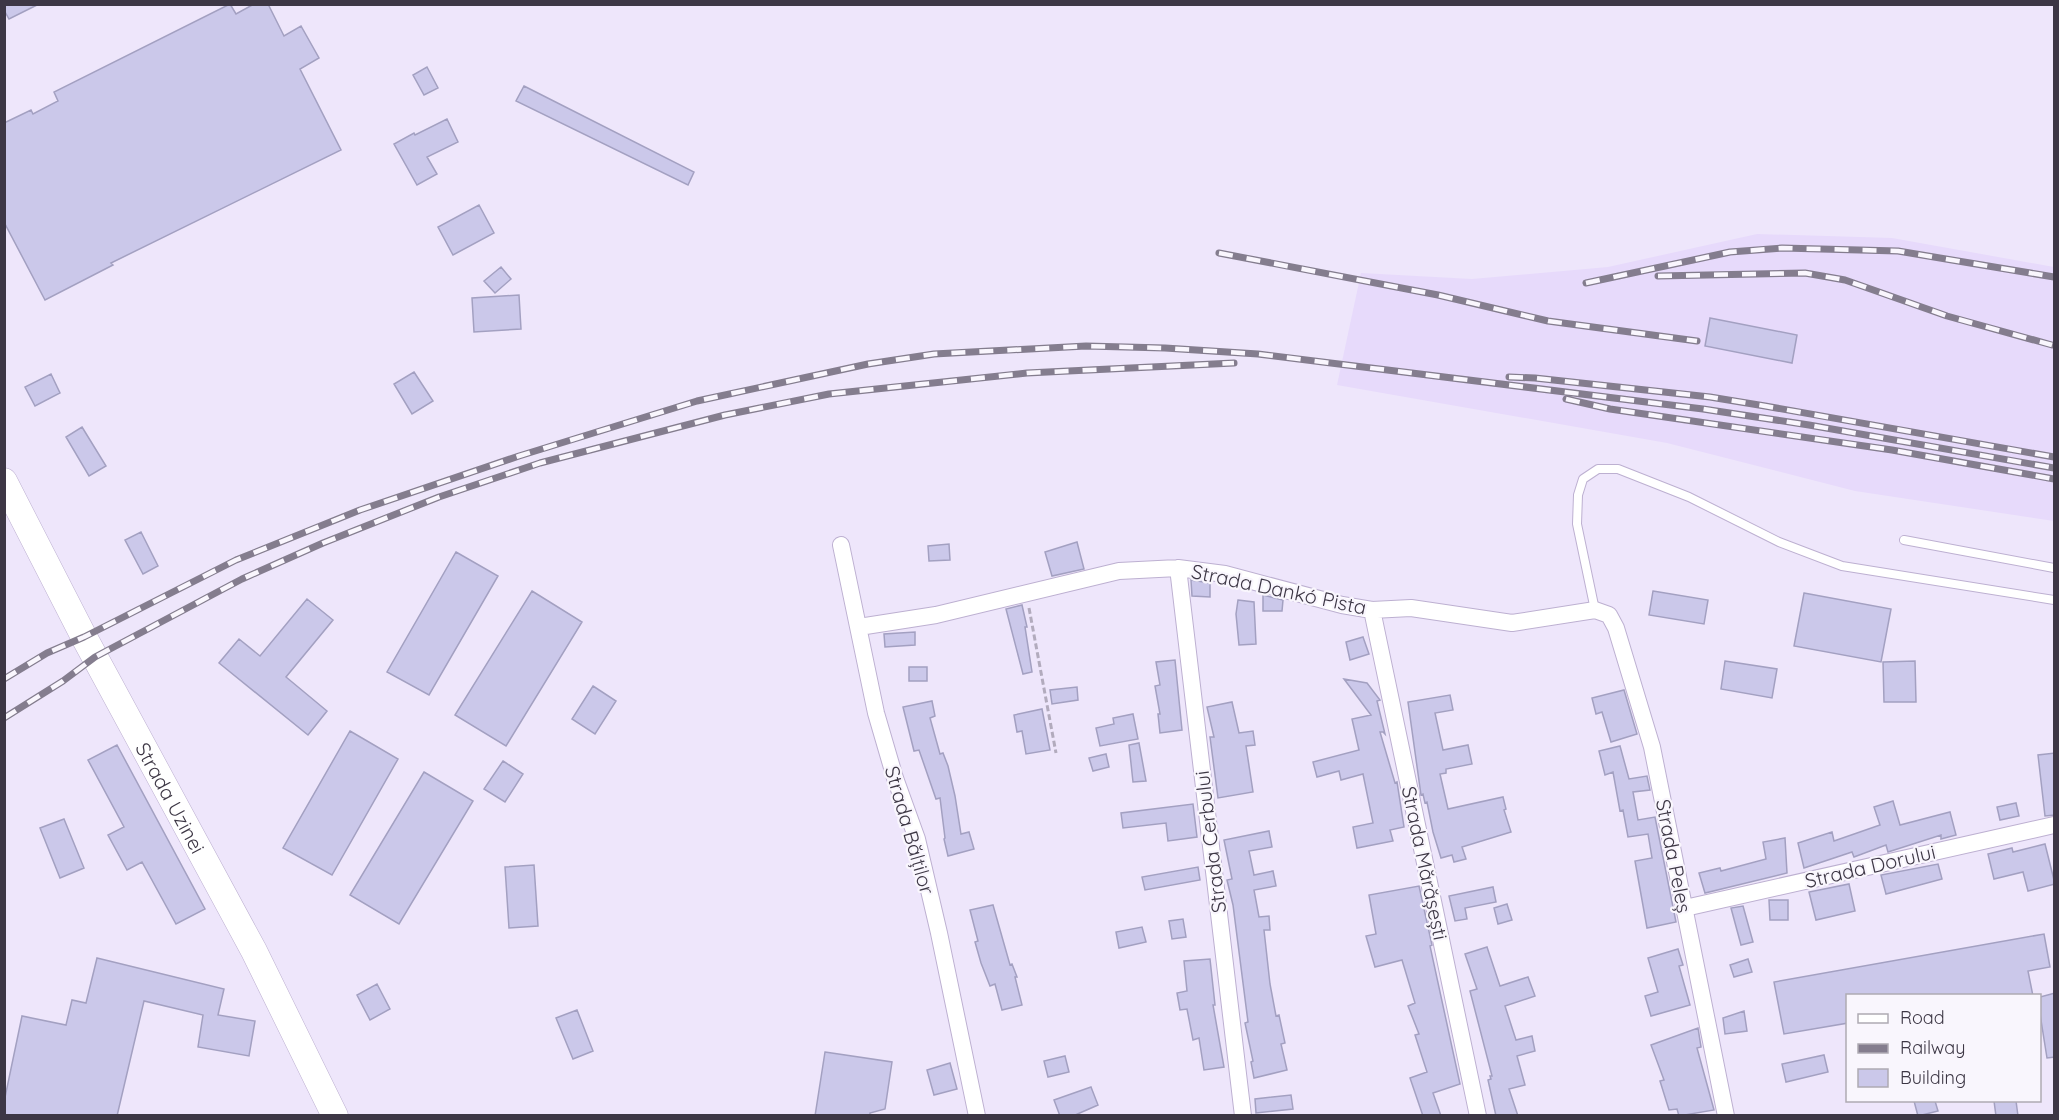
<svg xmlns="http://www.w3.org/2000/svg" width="2059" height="1120" font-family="Quicksand,sans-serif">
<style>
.built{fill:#e7dafb}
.building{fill:#cbc8ea;stroke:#a3a0c1;stroke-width:1.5}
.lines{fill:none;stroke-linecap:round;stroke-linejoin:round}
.lane-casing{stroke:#bdb0d1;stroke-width:10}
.street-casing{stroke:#bdb0d1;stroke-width:18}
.primary-casing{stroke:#bdb0d1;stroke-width:27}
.path{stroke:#b2abbd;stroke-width:3;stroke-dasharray:6 3;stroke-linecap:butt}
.lane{stroke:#fff;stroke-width:8}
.street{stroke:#fff;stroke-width:16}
.primary{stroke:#fff;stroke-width:26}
.rail-casing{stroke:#847d8e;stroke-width:7}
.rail{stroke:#f9f6fd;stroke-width:4.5;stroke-dasharray:14;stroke-linecap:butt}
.labels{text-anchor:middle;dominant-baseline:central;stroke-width:4.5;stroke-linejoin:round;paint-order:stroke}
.street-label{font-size:20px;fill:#3d3745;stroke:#f9f6fd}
</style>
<rect width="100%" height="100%" fill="#eee6fb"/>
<!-- built -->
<path class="built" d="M1757,234L1892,238L2054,267V521L1855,491L1667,443L1337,385L1361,273L1472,279L1608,267Z"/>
<!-- building -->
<path class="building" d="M4,4H39L9,19L4,10Z
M230,4L236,14L254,4H268L284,36L301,26L319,58L300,69L341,150L111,263L113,265L45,300L4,222V123L31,110L33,114L58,101L54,92Z
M427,67L438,88L424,95L413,75Z
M524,86L694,172L688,185L516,101Z
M447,119L458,142L427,157L437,174L417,185L394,144L414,133L415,135Z
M479,205L494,233L453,255L438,227Z
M501,267L511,279L495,293L484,281Z
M519,295L521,329L474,332L472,298Z
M1710,318L1797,335L1792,363L1705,346Z
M414,372L433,401L412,414L394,384Z
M51,374L60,393L35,406L25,387Z
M82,427L106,466L89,476L66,437Z
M141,532L158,566L143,574L125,540Z
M1077,542L1084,569L1052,576L1045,552Z
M949,544L950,560L929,561L928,546Z
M456,552L498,576L429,695L387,672Z
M1191,580L1210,583V597L1192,596Z
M532,591L582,622L506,746L455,715Z
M1653,591L1708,600L1704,624L1649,615Z
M1804,593L1891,609L1881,662L1794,646Z
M1263,595L1283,600L1282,611H1263Z
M307,599L333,620L286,677L327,711L308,735L219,663L239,639L260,656Z
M1238,600L1254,602L1256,644L1239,645L1236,614Z
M1022,605L1027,627H1025L1032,672L1023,674L1006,609Z
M915,632V645L885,647L884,634Z
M1363,637L1369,654L1350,660L1346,642Z
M1175,660L1182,730L1160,733L1158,714H1160L1155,686L1160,685L1156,662Z
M1725,661L1777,669L1772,698L1721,689Z
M1915,661L1916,702H1884L1883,662Z
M909,667H927V681H909Z
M1344,679L1367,683L1380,700L1377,701L1385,734L1383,732H1380L1395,783L1397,782L1404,827L1390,830L1393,841L1357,848L1353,827L1373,823L1363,774L1341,780L1339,771L1317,777L1313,762L1359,750L1352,719L1371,715Z
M593,686L616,701L595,734L572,719Z
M1077,687L1078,700L1052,704L1050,690Z
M1624,690L1637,734L1611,742L1602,712L1596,714L1592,698Z
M1450,695L1453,710L1435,713L1443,750L1468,745L1472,764L1446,769V773L1440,774L1448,809L1503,797L1506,809L1504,810L1511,832L1462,847L1466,859L1454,862L1452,855L1441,858L1433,832L1427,802L1425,803L1423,794L1421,795L1408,702Z
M932,701L935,716L930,718L940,754L943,753L948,766L955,796L961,834L969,832L974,849L948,856L944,839L945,838L940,798L936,799L919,750L914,751L903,707Z
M1232,702L1239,733L1253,731L1255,745L1246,746L1253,792L1218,798L1210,737H1214L1207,707Z
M1042,709L1050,750L1026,754L1022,731L1017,732L1014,715Z
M1133,714L1138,739L1100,746L1096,728L1114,724L1113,718Z
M350,731L398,759L332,875L283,848Z
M1139,743L1146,781L1133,782L1129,745Z
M117,745L205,909L176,924L142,862L127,870L108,835L124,827L88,760Z
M1620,746L1629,779L1647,776L1650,790L1633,792L1638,820L1655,817L1676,922L1647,928L1635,861L1652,858L1648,834L1628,837L1623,810L1620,811L1613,772L1605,775L1599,751Z
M2055,753V815L2045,816L2038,755Z
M1106,754L1109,767L1093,771L1089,758Z
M503,761L523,774L505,802L484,789Z
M424,772L473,801L399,924L350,895Z
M1893,801L1900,825L1950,812L1956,835L1941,839V835L1888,852L1886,845L1854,857L1852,852L1804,868L1798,843L1832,832L1834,841L1880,825L1874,807Z
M2016,803L2019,816L2000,820L1997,807Z
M1193,804L1197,837L1168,841L1166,823L1123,828L1121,813Z
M64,819L84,868L60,878L40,828Z
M1269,831L1272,847L1249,851L1254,875L1273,871L1276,886L1254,890L1259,917L1269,916L1270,930H1264L1270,984L1276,1016L1279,1015L1285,1043L1281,1044L1287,1070L1254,1078L1251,1062L1253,1061L1245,1023L1248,1022L1233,905L1227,880L1232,879L1224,840Z
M1785,838L1787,873L1705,893L1699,873L1720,868L1721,871L1766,859L1763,842Z
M2045,844L2055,884L2028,891L2023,872L1994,879L1988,854L2012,848L2013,852Z
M1938,864L1942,879L1886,894L1881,875Z
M534,865L538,926L509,928L505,867Z
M1198,867L1200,880L1145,890L1142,877Z
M1849,884L1855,911L1816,920L1809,892Z
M1419,886L1432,945L1430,946L1460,1084L1433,1093L1441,1116H1423L1410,1078L1427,1072L1415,1035L1419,1034L1408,1006L1415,1003L1402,960L1375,967L1366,936L1376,934L1369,895Z
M1493,887L1496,902L1465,908L1467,919L1455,921L1449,896Z
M1769,900H1788V920H1770Z
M1507,904L1512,920L1498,924L1494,908Z
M993,905L1010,965L1012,964L1017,977H1015L1022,1005L1002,1010L995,984L990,986L981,963L975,942L978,941L970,910Z
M1743,906L1753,942L1741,945L1731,908Z
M1183,919L1186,937L1172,939L1169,921Z
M1142,927L1146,942L1119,948L1116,932Z
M2044,934L2050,967L2028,971L2033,996H1848V1023L1784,1034L1774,982Z
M1487,947L1500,986L1528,977L1535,996L1505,1006L1516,1040L1532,1036L1535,1051L1517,1056L1525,1085L1509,1089L1518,1116H1496L1488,1080L1491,1079L1490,1076H1492L1470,991L1477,989L1465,954Z
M1678,949L1683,965L1679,966L1690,1005L1651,1016L1645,996L1658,992L1648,958Z
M97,958L224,989L218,1015L255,1021L249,1056L198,1047L203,1015L144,1001L117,1116H4V1102L22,1016L66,1025L72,1000L86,1003Z
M1210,959L1215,1005H1213L1224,1067L1204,1070L1199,1038L1193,1040L1187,1009L1180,1010L1177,993L1187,991L1184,961Z
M1748,959L1752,972L1734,977L1730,965Z
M377,984L390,1009L370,1020L357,995Z
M2055,993V1057L2047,1058L2040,1014V997Z
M577,1010L593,1051L573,1059L556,1018Z
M1744,1011L1747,1031L1725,1034L1723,1018Z
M1698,1028L1701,1047L1697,1048L1714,1110L1679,1116L1677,1109L1669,1110L1660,1081L1664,1080L1651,1045Z
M825,1052L892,1062L885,1109L870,1113V1116H815Z
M1824,1055L1828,1072L1786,1082L1782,1064Z
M1065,1056L1069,1072L1048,1077L1044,1061Z
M950,1063L957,1089L934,1095L927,1070Z
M1091,1087L1098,1105L1073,1116H1060L1054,1100Z
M1291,1095L1293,1109L1256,1113L1255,1099Z
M1914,1101H1935L1938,1111L1918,1116Z
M1994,1101H2016L2018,1116H1996Z"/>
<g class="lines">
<defs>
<path id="lane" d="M1904,540L2054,568
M1595,610L1577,524L1578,495L1583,479L1598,469H1618L1689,497L1779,542L1842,566L2054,600"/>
<path id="street" d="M841,545L876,713L895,778L917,839L939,933L977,1116
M1178,568L1243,1116
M1372,610L1478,1116
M859,627L936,615L1119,571L1178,568L1225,574L1342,605L1372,610L1411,608L1512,623L1595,610L1609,615L1616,628L1652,747L1726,1116
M1685,908L2054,825"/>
<g id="primary">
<path id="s1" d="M4,481L84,637L254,951L335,1116"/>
</g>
</defs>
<!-- lane casing -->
<use href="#lane" class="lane-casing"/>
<!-- street casing -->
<use href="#street" class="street-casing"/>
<!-- primary casing -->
<use href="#primary" class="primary-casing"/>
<!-- path -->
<path class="path" d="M1029,608L1056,753"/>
<!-- lane -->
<use href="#lane" class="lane"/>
<!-- street -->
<use href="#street" class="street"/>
<!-- primary -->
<use href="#primary" class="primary"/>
<defs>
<path id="rail" d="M1219,253L1438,295L1548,321L1697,341
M1658,276L1805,273L1845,280L1947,316L2052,345
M1586,283L1730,252L1782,248L1898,251L2054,277
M1509,377L1535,378L1710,397L1765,406L2054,457
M1566,399L1610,409L1892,450L2054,479
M4,679L47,653L84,637L236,560L360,510L519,456L697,401L868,364L934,354L1086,346L1165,348L1258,354L1703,409L1809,425L2054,468
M4,718L63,681L95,657L242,579L323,543L439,497L540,463L725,415L829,394L1027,373L1234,363"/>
</defs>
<!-- rail casing -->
<use href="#rail" class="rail-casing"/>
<!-- rail -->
<use href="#rail" class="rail"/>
</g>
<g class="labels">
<!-- street labels -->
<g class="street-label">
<text transform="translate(1279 589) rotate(12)">Strada Dankó Pista</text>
<text stroke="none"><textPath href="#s1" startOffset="358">Strada Uzinei</textPath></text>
<text transform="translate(910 830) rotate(74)">Strada Bălților</text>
<text transform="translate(1210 842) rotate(-97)">Strada Cerbului</text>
<text transform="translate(1674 856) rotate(79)">Strada Peleș</text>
<text transform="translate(1425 863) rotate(78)">Strada Mărășești</text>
<text transform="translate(1870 866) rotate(-13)">Strada Dorului</text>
</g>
</g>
<!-- border -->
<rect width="2059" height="1120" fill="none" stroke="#3d3745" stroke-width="12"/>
<!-- legend -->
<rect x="1846" y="994" width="195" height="108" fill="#f9f6fd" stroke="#aeaab3" stroke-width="1.5"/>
<rect x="1858" y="1014" width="30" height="9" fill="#ffffff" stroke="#aeaab3" stroke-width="1.5"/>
<text x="1900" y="1024" font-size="18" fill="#3d3745">Road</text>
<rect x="1858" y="1044" width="30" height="9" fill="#847d8e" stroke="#aeaab3" stroke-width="1.5"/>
<text x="1900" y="1054" font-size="18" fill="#3d3745">Railway</text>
<rect x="1858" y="1069" width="30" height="18" fill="#cbc8ea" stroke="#aeaab3" stroke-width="1.5"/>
<text x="1900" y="1084" font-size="18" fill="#3d3745">Building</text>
</svg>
